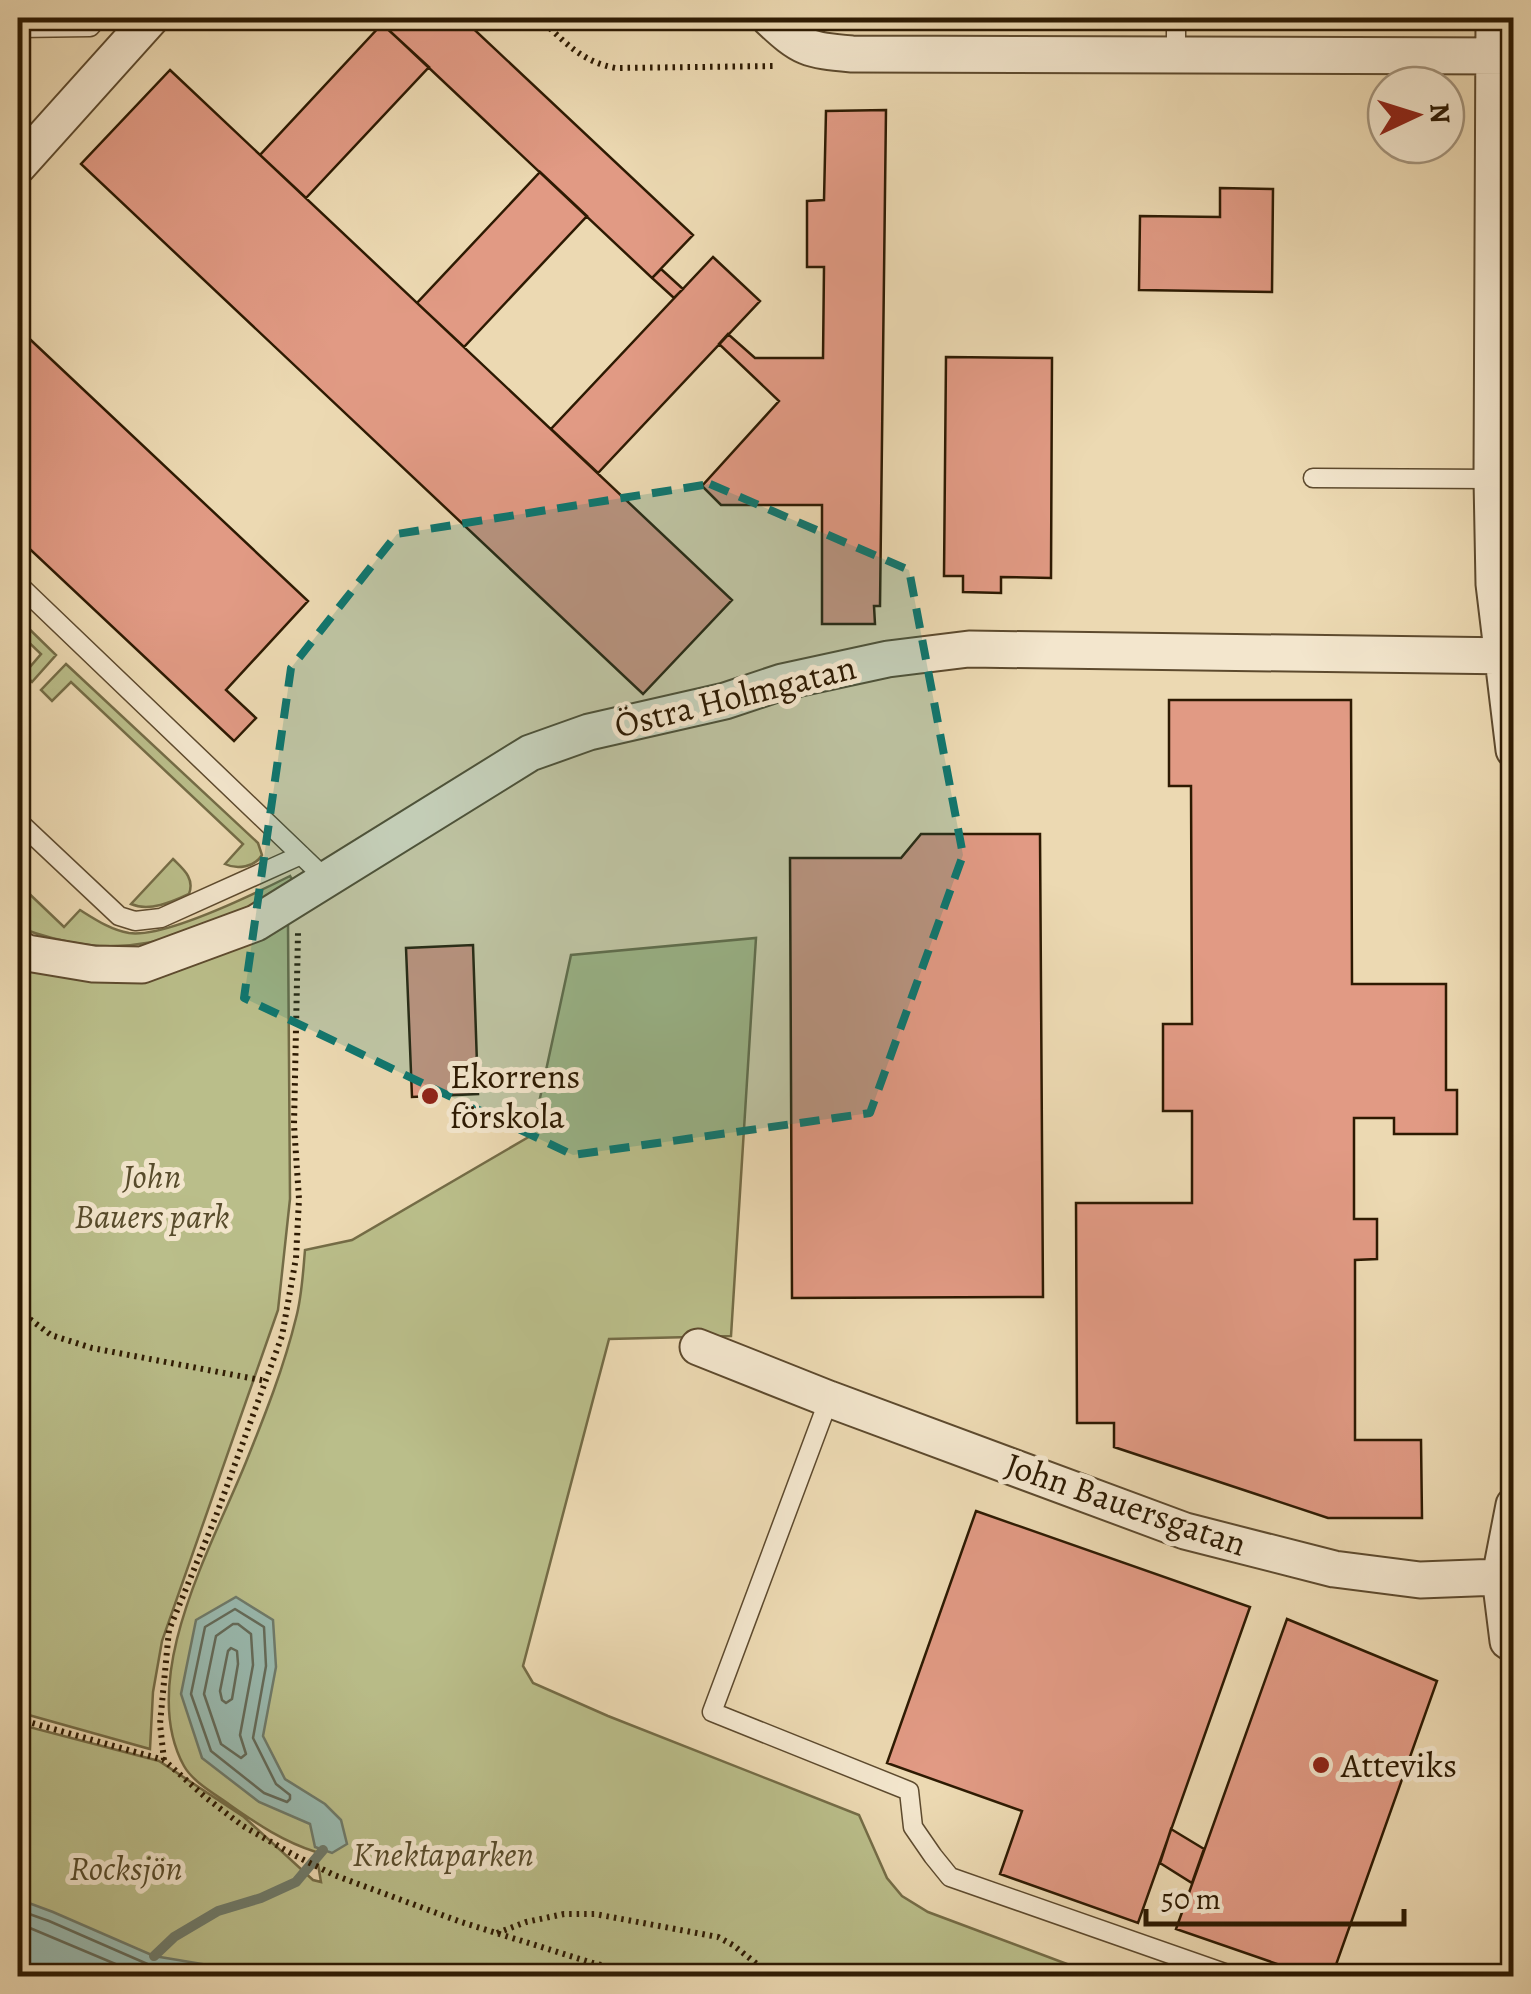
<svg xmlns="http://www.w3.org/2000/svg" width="1531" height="1994" font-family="Alegreya,serif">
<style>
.green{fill:#babe8a;stroke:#746c46;stroke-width:2.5}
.water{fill:#99bab0;stroke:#6e7a6a;stroke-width:2.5}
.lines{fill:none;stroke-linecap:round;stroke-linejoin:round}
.shore{stroke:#636a59;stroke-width:2.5}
.stream{stroke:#6e7a6a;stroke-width:10}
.building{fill:#e19a84;stroke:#2d1a02;stroke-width:2.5}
.service-casing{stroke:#5d4a2e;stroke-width:21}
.minor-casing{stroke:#5d4a2e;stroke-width:39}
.path{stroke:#2d1a02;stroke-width:6;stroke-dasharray:2.5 5;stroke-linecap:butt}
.service{stroke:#f3e6cd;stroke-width:18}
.minor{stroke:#f3e6cd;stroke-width:35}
.marked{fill:#0f766e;fill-opacity:0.2;stroke:#0f766e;stroke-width:8;stroke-dasharray:20 12;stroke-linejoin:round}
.poi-dot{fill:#8f2418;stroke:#f3e6cd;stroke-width:4}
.labels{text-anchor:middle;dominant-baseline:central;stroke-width:10;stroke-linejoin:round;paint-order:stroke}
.street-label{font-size:35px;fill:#2d1a02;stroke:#f3e6cd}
.poi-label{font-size:35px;fill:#2d1a02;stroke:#f3e6cd;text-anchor:start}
.park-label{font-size:35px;font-style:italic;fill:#574b2b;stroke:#f3e6cd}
</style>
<rect width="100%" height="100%" fill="#ecd9b2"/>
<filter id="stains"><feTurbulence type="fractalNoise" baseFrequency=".002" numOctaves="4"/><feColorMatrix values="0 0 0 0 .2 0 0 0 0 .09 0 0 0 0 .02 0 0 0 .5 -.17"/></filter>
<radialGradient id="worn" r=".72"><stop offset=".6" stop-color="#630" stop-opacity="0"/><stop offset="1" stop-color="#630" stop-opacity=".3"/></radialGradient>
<!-- green -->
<path class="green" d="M18,618L56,655L32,682L24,674L41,654L18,632Z
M66,664L258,843L262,855C255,867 237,870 225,864L243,844L71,682L52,701L41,690Z
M173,859C183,869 195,878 189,894C172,902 149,912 131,904Z
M290,876L293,881L290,887C190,934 129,970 18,927V883L64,927L80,910C96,920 111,930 129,933C164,938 256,893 290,876Z
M288,924L290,1199L278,1310L162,1641L153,1692L150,1749L18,1712V964L151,979Z
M756,938L731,1336L609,1339L523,1666L533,1683L608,1716L859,1815L887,1878L902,1896L928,1912L1099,1976H18V1724L159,1761L244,1817L313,1880L321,1882L316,1852C284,1842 257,1824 230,1805C215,1794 193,1782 184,1766C136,1679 213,1544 246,1462C265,1415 284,1367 296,1318C302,1296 303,1272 305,1250L352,1240L532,1135L571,955Z"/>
<!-- water -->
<path class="water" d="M236,1597L273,1620L276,1667L263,1736L285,1779L325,1804L341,1820L347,1844L332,1853L315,1847L310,1824L259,1802L202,1758L181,1694L196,1620Z
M18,1899L53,1912L154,1956L274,1976H18Z"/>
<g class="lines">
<!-- shore -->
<path class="shore" d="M235,1609L264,1627L266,1666L253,1738L276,1784L290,1795V1799L287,1802L264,1793L211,1751L191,1694L205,1627Z
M233,1624H238L251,1634L253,1665L240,1735L246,1754L241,1758L221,1744L204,1694L216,1636Z
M231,1648L237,1651L238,1664L232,1699L226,1703L222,1700L220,1691L228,1651Z
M18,1910L49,1921L152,1966L214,1976
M18,1923L144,1976"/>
<!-- stream -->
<path class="stream" d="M154,1956L174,1937L218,1911L261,1898L296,1882L323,1850"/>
</g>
<!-- building -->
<path class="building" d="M376,18H462L693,235L652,278Z
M818,18H1073V22L820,20Z
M1194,18H1336V23H1194Z
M1336,18H1448V23H1336Z
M382,24L429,67L306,198L260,155Z
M170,70L732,600L643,694L81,164Z
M886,110L880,606H874L875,624H822V505H721L702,486L779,401L719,344L728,334L755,358H823L824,267H807V201L824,200L826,111Z
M540,172L587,216L464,347L417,303Z
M1220,188L1273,189L1272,292L1139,290L1140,216L1220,217Z
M713,257L760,301L598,473L551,429Z
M661,269L683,289L674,298L652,278Z
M18,328L308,601L226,690L256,718L234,741L18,538Z
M946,357L1052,358L1051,578L1001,577V593L963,592V576H944Z
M1169,700H1351L1352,984H1446V1090H1457V1134H1394V1118H1354V1219H1377V1259L1355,1260V1440H1421L1422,1518H1328L1114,1447V1423H1077L1076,1203H1192V1111H1163V1024H1192L1191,786H1169Z
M921,834H1040L1043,1297L792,1298L790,858H901Z
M473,945L478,1094L412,1097L406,948Z
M976,1511L1250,1607L1138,1923L1000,1874L1022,1811L887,1763Z
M1287,1619L1437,1681L1332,1976H1312L1176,1929Z
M1171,1829L1204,1849L1192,1883L1160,1863Z"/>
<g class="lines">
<defs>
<path id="service" d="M649,18L652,20
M18,28L90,27L98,18
M1176,55V18
M1313,478L1492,479
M18,584L326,879
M18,821L119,916L135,921L161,918L301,855
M829,1399L712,1712L909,1791L913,1827L933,1856L950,1877L1233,1976"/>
<path id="minor" d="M769,18C802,49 807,50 852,54L1514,56
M1494,18L1492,479L1494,584L1514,750
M18,166L151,18
M18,948L27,953L93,964L142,965L256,923L530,753L589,732L725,701L782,682L888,659L969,649L1514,656
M698,1347L829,1399L1185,1531L1334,1569L1420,1580L1500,1577
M1514,1505L1500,1577L1508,1641L1514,1645"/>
</defs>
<!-- service casing -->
<use href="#service" class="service-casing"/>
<!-- minor casing -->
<use href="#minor" class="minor-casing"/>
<!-- path -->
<path class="path" d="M539,18C564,41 581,62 616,68L775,66
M18,1310L51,1335L92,1348L266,1381
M18,1719L164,1760L205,1797L243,1826L294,1855L334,1875L461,1922L593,1963L648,1976
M164,1760L160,1724L169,1630L216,1516L282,1336L296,1258L299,1199L294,1125L298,933
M497,1933L526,1922L564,1914H595L718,1937L733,1945L772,1976"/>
<!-- service -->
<use href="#service" class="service"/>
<!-- minor -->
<use href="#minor" class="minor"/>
</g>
<!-- marked area -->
<path class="marked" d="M710,484L909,570L963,855L870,1113L573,1155L244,998L291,668L397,534Z"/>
<!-- markers -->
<g class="poi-dot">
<circle cx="430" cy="1096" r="10"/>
<circle cx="1321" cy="1765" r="10"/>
</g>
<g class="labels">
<!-- street labels -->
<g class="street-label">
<text transform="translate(735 696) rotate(-14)">Östra Holmgatan</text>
<text transform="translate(1126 1504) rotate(19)">John Bauersgatan</text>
</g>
<!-- poi labels -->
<g class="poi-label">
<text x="450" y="1076">Ekorrens<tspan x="450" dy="40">förskola</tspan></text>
<text x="1341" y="1765">Atteviks</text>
</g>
<!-- park labels -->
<g class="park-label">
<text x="152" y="1176">John<tspan x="152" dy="40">Bauers park</tspan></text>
<text x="443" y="1854">Knektaparken</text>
<text x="126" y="1868">Rocksjön</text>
</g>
</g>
<!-- margin -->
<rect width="1531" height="1994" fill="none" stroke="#ecd9b2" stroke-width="60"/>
<rect x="20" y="20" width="1491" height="1954" fill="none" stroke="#2d1a02" stroke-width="5"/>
<rect x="30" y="30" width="1471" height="1934" fill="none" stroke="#2d1a02" stroke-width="2.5"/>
<!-- north arrow -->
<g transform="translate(1416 115) rotate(86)"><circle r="48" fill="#f3e6cd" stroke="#a4947c" stroke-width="2.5"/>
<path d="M0-8L18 38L0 25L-18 38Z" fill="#8f2418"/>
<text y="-15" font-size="28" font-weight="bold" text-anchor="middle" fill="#2d1a02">N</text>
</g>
<!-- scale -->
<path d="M1146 1909v15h258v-15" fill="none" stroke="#2d1a02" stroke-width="5"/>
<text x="1161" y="1909" font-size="30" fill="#2d1a02" stroke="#f3e6cd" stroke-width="8" paint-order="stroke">50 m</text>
<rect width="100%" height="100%" filter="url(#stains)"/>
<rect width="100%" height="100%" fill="url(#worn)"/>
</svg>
